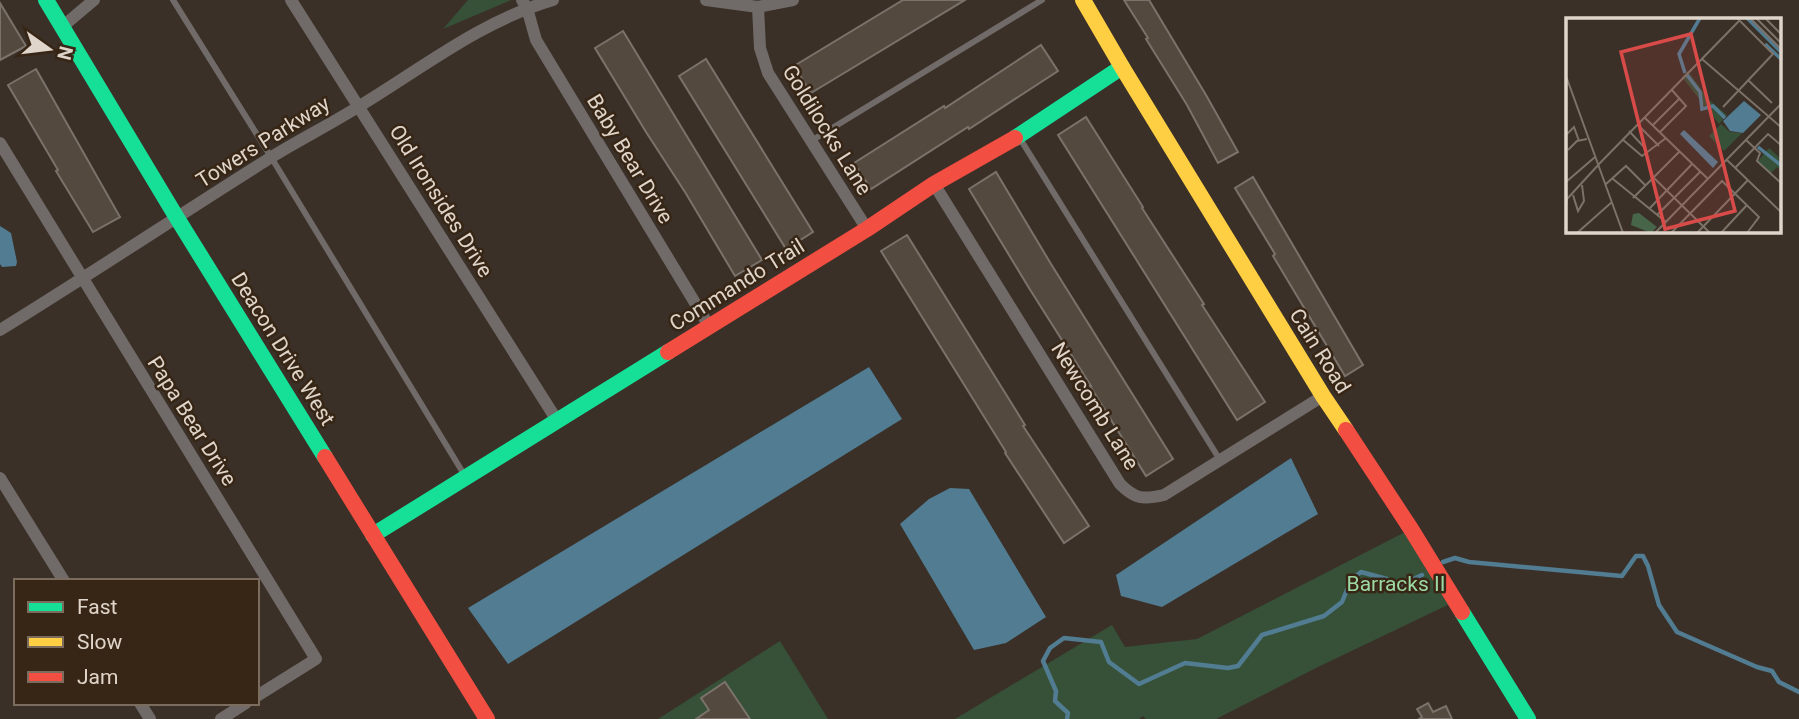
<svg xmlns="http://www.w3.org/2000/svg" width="1799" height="719" font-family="Roboto,sans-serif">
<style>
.green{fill:#365137}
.water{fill:#517c91}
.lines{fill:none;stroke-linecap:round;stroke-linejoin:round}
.stream{stroke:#517c91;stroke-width:4.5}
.building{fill:#53493e;stroke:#7b736b;stroke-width:2}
.lane{stroke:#706a68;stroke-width:6}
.street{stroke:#706a68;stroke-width:12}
.fast{stroke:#16e098;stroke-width:16}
.slow{stroke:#ffcf43;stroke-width:16}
.jam{stroke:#f24e42;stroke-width:16}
.labels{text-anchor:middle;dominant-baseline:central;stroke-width:5;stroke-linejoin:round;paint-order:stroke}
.street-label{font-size:21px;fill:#e0d5ca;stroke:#372615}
.park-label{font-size:21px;fill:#9dd9a4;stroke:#372615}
.inset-river{fill:none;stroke:#517c91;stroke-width:3.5}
.inset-road{fill:none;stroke:#7c7268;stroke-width:2}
.view{fill:#d84b48;fill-opacity:0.15;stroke:#d84b48;stroke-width:3.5}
.inset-edge{fill:none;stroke:#e0d5ca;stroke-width:3.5}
</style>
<rect width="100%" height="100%" fill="#3a3027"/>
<!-- green -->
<path class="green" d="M468,0H511L443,29Z
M1411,529L1456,601L1318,667L1216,719H1146L1143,716L1139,719H955L1112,625L1125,647L1197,639Z
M780,641L828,719H658Z"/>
<!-- water -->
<path class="water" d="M0,226L11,233L17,262L16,266L2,267L0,264Z
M869,367L902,419L508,664L468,608Z
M1291,458L1318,514L1162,607L1121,596L1116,575Z
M950,488L969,489L1046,617L1006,643L974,650L900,524L929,499Z"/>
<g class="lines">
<!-- stream -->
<path class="stream" d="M1443,562L1455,558L1469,562L1622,576L1636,556H1643L1648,566L1659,605L1677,632L1757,667L1772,671L1779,682L1799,692
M1067,719L1068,713L1055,701L1056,691L1043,661L1050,648L1064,638L1101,642L1109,662L1139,684L1185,663L1228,668L1238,666L1262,635L1324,616L1342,602L1351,580L1361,572L1387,579L1396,587L1422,575"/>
</g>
<!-- building -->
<path class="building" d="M903,0H965L811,93L794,66Z
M1124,0H1149L1206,95L1238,152L1218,163L1187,105L1146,39L1148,38Z
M0,3L26,46L0,60Z
M623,31L762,260L735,276L685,192L646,132L595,48Z
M1041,45L1058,71L969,129L968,127L871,189L854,163L944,106L945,108Z
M706,59L813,232L786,249L679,76Z
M36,69L120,217L93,232L56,171L58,170L8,85Z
M1086,117L1143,207L1142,208L1204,304L1202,305L1265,402L1237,420L1058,135Z
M996,172L1051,264L1173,459L1146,476L1090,386H1091L1029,288L969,189Z
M1253,177L1363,365L1345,376L1273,256L1275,254L1235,188Z
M907,235L1025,425L1023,426L1089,526L1064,543L1005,453L1006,452L881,251Z
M725,682L750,719H696L709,710L701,698Z
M1428,703L1433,712L1446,706L1452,719H1419L1422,717L1417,709Z"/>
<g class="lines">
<!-- lane -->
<path class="lane" d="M173,0L271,157L465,476
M1019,137L1220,460
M811,141L1042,0"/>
<!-- street -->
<path class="street" d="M291,0L558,422
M522,0L527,8L536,40L709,326
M706,0L758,7L793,0
M758,7L760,48L768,73L867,229
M62,27L94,0
M0,143L316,659L257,696
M934,184L1120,484C1135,499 1143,500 1164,495L1323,396
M0,330C91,274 179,215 270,158C299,140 329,125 358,107C421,69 481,21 553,0
M0,478L64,581
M140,703L150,719
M221,719L246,703"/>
<!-- fast -->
<path class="fast" d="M46,0L177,218L325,457
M1015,138L1122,67
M373,535L668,352
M1462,612L1528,719"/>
<!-- slow -->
<path class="slow" d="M1083,0L1122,67L1323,396L1346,430"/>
<!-- jam -->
<path class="jam" d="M668,352L867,229L934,184L1015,138
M1346,430L1411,529L1462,612
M325,457L487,719"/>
</g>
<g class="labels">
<!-- street labels -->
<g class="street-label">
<text transform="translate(827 130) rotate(58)">Goldilocks Lane</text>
<text transform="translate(263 142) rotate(-32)">Towers Parkway</text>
<text transform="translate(630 159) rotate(59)">Baby Bear Drive</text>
<text transform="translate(441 201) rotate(58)">Old Ironsides Drive</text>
<text transform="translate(737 285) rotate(-32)">Commando Trail</text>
<text transform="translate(283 349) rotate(58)">Deacon Drive West</text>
<text transform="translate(1320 351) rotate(58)">Cain Road</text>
<text transform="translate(1095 406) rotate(58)">Newcomb Lane</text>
<text transform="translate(192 421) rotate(58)">Papa Bear Drive</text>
</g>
<!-- park labels -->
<g class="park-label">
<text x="1396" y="584">Barracks II</text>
</g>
</g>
<!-- overview -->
<g transform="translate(1566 18)">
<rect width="215" height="215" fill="#3a3027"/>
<path d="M122,53L142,81L161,97L153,106L116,59ZM155,106L164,114L176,115L158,133L143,118ZM203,130L215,141V153L211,149L205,155L192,143Z" fill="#365137"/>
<path d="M73,195L91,209L85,215L65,207L67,196Z" fill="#476549"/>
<path d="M178,83L195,97L177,115L164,113L157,103ZM118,112L152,144L147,150L114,116Z" fill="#517c91"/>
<path class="inset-river" d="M181,0L216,35M199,26L216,42M119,55L113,36L134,0M121,57L134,74L136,91L147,88L159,100M192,129L216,148"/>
<path class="inset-road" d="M184,0L216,32M190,0L216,26M199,0L216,17M136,41L216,110M0,58L57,215M182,62L206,85M157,89L207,36L171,0M78,99L142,161M71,106L93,128M87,107L114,80M63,113L78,129L87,159L144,215M94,114L120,88L105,71M0,117L8,109L13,123M56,121L76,138L100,120M180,122L194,135L191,143L216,166M2,132L11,123L21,121M161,142L216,195M169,150L202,116L216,128M47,161L100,204M0,164L29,139M40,166L60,148L79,167M7,177L12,193L18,183L16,167M67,180L114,133M0,188L1,181L34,145L173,3M83,191L127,145M91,197L134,154M11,215L46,184M89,215L216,85M105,215L156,163L193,199L181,215M131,215L182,162M155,215L181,187"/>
<path class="view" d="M125,16L169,193L99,211L55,34Z"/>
<rect width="215" height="215" class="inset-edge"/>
</g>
<!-- legend -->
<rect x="14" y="579" width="245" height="126" fill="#372615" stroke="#7b6c5d" stroke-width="2"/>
<rect x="28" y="602" width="35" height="10" fill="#16e098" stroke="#7b6c5d" stroke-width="2"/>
<text x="77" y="614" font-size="21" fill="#e0d5ca">Fast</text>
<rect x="28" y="637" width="35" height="10" fill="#ffcf43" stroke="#7b6c5d" stroke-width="2"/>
<text x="77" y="649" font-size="21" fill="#e0d5ca">Slow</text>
<rect x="28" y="672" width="35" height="10" fill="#f24e42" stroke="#7b6c5d" stroke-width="2"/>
<text x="77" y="684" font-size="21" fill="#e0d5ca">Jam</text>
<!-- north arrow -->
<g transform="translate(49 49) rotate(104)" stroke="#372615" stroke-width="5" paint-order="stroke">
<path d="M0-5L12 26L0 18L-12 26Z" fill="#e0d5ca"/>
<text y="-10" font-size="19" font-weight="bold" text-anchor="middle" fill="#e0d5ca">N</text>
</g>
</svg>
